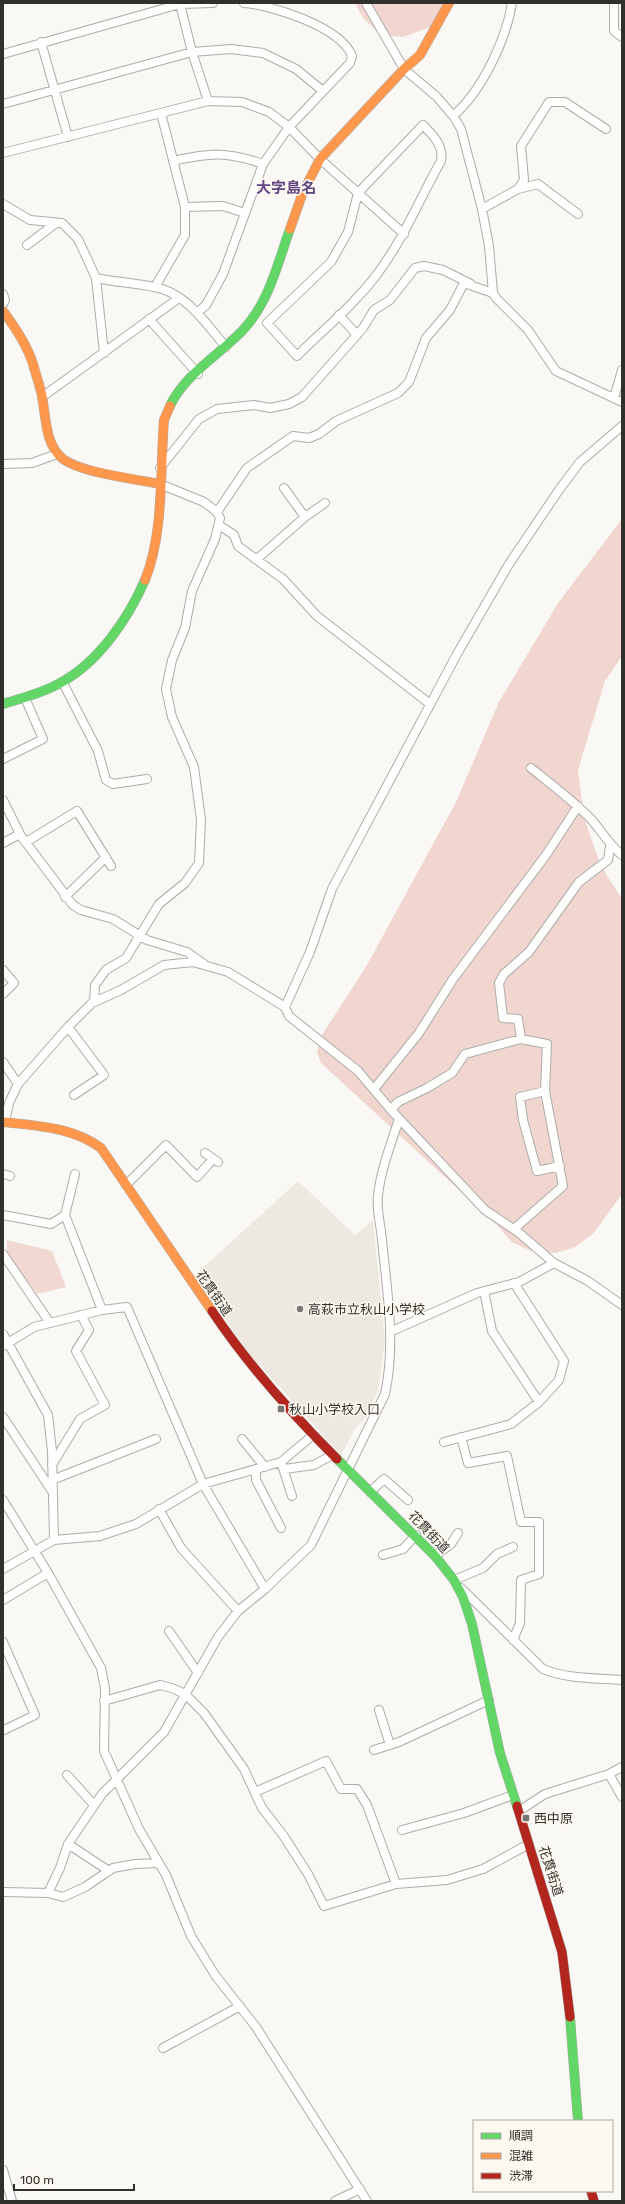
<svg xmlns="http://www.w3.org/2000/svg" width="625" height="2204" font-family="Rubik,'Noto Sans JP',sans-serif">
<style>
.built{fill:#eee9e0}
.green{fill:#f1d8d2}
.forest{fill:#f1d5cf}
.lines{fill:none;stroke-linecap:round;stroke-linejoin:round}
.street-casing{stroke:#adaca9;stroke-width:10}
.fast-casing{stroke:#adaca9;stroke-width:10}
.slow-casing{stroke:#adaca9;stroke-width:10}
.jam-casing{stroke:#adaca9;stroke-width:10}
.street{stroke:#fefefd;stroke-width:8}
.fast{stroke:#63d668;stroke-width:9}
.slow{stroke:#ff974d;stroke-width:9}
.jam{stroke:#b3261e;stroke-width:9}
.poi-dot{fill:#787673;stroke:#fdf9f1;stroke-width:1.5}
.labels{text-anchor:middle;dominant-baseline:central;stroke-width:3;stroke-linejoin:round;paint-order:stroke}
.street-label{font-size:13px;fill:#32302d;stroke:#fdf9f1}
.poi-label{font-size:13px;fill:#32302d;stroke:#fdf9f1;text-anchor:start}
.quarter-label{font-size:15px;font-weight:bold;fill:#604582;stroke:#fdf9f1}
</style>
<rect width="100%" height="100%" fill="#faf8f4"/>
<!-- built -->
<path class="built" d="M298,1181L355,1235L373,1220L385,1342L378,1391L367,1417L356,1427L341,1455L247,1351L195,1275Z"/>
<!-- green -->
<path class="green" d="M7,1240L52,1251L66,1287L37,1294L7,1254Z"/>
<!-- forest -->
<path class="forest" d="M355,3H453L433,26L403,37L381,35L363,18Z
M622,519V656L605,681L578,770L584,818L601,866L622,899V1194L593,1234L575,1247L556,1253L532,1251L513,1243L495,1223L321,1063L317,1052L322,1035L367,965L456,802L499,702L558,603Z"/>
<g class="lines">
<defs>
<path id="street" d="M366,3L404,69L437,97L454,117L461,129L482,209L489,246L493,293L496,298L528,330L556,371L622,402
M614,3V31L622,37
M180,4L192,52L208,101
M41,42L68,137
M3,54L180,4L213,3
M3,104L192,52L231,49L263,53L296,69L323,91
M453,116C482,91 506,40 512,3
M423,125C433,135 444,146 441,161C420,198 404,238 378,273C356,303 323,330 297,356L267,323L331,262L348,232L358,193Z
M3,153L208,101L242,102L269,112L289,127L320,159L404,234
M173,161C210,153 226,151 263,164
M518,189L524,180L521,146L549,102H565L606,129
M3,204L30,220L62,223L78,239L96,278L104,353
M185,207L223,206L245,213
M482,209L518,189L538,184L578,214
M27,245L56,223
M96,278C115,282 134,283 154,287C186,292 206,324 226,347
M155,287L185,235V207L161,113
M3,294L5,300L3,304
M197,313L206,305L223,274L263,164L289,127L350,63L352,56C341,27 272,5 244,3
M339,315L357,335
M149,319L198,374
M42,397L179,298
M614,398L622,370
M622,426L580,462L559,490L509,564L457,654L332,889L310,952L285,1007L289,1016L358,1071L391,1110L485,1210L518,1232L554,1263L588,1281L622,1305
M3,464L32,463L57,454
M160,468L199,419L217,409L254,405L270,408L289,404L302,397L363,328L374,310L390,300L415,268L424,266L443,270L471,284
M284,488L305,517
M217,512L247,468L293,436L309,438L319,434L336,421L398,393L409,382L426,338L450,310L464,283L493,293
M219,525L234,535L238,546L283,579L317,616L430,704
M257,559L305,517L325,503
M63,683L98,751L106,780L113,784L147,779
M3,759L43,739L25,698
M531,768C551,784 572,800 590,818C602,831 608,844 622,855
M3,800L21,836L73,905L81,910L113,919L147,940L187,952L204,964
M26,842L77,811L111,866
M3,843L20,834
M65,897L106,857
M3,970L14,983L3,994
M94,1002L95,985L106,970L126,958L159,904L185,883L199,863L201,820L194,767L172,717L166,689L172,660L185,628L192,591L215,539L220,518L217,512L204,502L160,484
M68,1027L104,1075L74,1095
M521,1039L518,1019L503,1018L499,983L504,974L529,952L579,882L608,860L610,846
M3,1062L18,1084
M374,1089L419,1033L453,979L546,855L578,806
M545,1091L520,1097L523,1120L537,1171L560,1166
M391,1110L398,1102L427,1088L452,1073L465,1054L521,1039L547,1044L545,1091L563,1186L514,1229
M5,1122L9,1103L18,1084L68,1027L92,1003L121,990L164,965L193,962L228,972L285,1007
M205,1153L218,1162
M3,1174L10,1176
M126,1185L166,1145L197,1177L213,1159
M3,1215L51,1224L65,1215L102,1310
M65,1215L75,1174
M3,1254L50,1323
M484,1291L492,1331L539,1402
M390,1332L477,1293L519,1282L554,1263
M3,1334L48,1415L52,1451L54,1540L3,1569
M3,1346L34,1327L102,1310L127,1307L203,1484L265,1589
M3,1417L52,1491
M461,1437L468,1463L507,1456L521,1522H539V1574L521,1580L520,1623L513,1640
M242,1439L265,1467
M444,1442L511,1424L539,1402L559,1380L564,1361L514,1283
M52,1465L80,1419L105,1405L76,1351L89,1330L81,1315
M282,1465L292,1496
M284,1469L314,1465L332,1455
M256,1471V1480L281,1528
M52,1480L156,1439
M370,1492L384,1479L408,1500
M3,1500L48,1573L101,1668L105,1688L104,1751L139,1829L166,1875L191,1936L215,1975L256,2027L367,2201
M159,1509L181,1548L238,1611
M54,1540L100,1536L136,1524L203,1484L281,1462L313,1435
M383,1555L403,1549L416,1535
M435,1556L451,1544L458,1533
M454,1580L483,1568L497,1554L513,1547
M461,1588L543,1669C567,1679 596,1678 622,1680
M3,1600L48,1573
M169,1631L198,1673
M3,1642L35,1715L4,1730
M104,1701L160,1685L172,1688L185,1694L204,1713L244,1769L262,1808L283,1835L308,1874L324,1906L396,1884L447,1880L483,1869L529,1844
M379,1710L390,1745
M374,1750L399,1742L489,1700
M609,1774L622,1797
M67,1775L94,1805
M255,1792L326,1761L341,1789H357L367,1805L396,1884
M519,1811L545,1794L609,1774L622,1767
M402,1830L464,1813L513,1795
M68,1844L109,1871
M3,1892L48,1893L60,1868L68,1844L102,1794L164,1732L218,1637L238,1611L265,1589L311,1545L385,1394C396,1344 387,1291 382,1240C381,1226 376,1209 378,1195C381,1169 391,1144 399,1119
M48,1893L63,1897L85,1887L113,1868L135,1864L159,1863
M163,2048L240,2006
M3,2170L12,2201
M335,2201L360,2189"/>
<path id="fast" d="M170,406C184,375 219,355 242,331C269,303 277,265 290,229
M3,704C22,698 43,693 60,683C98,663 128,619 145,580
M337,1459L435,1556L454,1580L463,1597L472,1624L500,1753L517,1806
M570,2017L578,2121"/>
<path id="slow" d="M290,229L303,192L320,159L404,69L420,55L449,3
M3,311C15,327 27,345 33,364C36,375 40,386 42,396C46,417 45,445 63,459C82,473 135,479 160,484
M145,580C164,534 160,470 164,420L170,406
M3,1122C38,1126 72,1127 101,1148L212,1311"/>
<path id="jam" d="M212,1311C248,1365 291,1413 337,1459
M517,1806L562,1952L570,2017
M591,2191L594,2201"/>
</defs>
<!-- street casing -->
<use href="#street" class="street-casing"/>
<!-- fast casing -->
<use href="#fast" class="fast-casing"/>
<!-- slow casing -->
<use href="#slow" class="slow-casing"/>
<!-- jam casing -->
<use href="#jam" class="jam-casing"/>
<!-- street -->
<use href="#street" class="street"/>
<!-- fast -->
<use href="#fast" class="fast"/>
<!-- slow -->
<use href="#slow" class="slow"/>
<!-- jam -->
<use href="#jam" class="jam"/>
</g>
<!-- markers -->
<g class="poi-dot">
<circle cx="300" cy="1309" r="4"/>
<rect x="277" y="1405" width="8" height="8" rx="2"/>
<rect x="522" y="1814" width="8" height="8" rx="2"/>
</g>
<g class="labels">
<!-- street labels -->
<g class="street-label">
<text transform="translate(214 1293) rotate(55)">花貫街道</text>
<text transform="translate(429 1532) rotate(46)">花貫街道</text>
<text transform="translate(551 1871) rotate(72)">花貫街道</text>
</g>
<!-- poi labels -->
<g class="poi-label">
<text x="308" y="1309">高萩市立秋山小学校</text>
<text x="289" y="1409">秋山小学校入口</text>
<text x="534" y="1818">西中原</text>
</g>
<!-- quarter labels -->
<g class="quarter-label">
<text x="286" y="188">大字島名</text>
</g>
</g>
<!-- border -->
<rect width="625" height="2204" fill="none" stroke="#32302d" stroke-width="8"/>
<!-- legend -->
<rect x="473" y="2120" width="140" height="72" fill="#fdf9f1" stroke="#aca9a3"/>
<rect x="481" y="2133" width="20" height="6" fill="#63d668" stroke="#aca9a3"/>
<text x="509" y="2140" font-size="12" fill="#32302d">順調</text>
<rect x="481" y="2153" width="20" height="6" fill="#ff974d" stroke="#aca9a3"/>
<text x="509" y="2160" font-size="12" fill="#32302d">混雑</text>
<rect x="481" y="2173" width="20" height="6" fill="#b3261e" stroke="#aca9a3"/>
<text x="509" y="2180" font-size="12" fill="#32302d">渋滞</text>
<!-- scale -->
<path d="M14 2184v6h120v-6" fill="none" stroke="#32302d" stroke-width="2"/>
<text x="20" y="2184" font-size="12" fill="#32302d" stroke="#fdf9f1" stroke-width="3" paint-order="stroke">100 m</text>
</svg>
